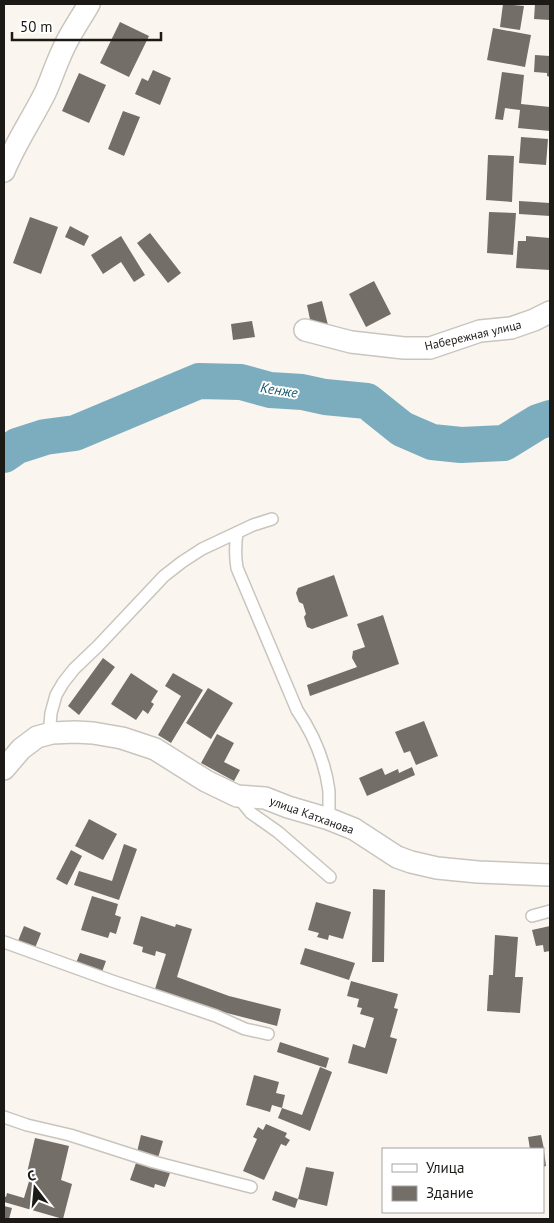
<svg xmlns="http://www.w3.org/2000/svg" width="554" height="1223" font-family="'PT Sans',sans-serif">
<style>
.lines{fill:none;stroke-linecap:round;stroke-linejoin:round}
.river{stroke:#7cadbf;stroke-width:36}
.building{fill:#746e69}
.service-casing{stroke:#c9c5be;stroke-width:14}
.minor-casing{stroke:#c9c5be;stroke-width:24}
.service{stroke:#fff;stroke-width:11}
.minor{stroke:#fff;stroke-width:21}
.labels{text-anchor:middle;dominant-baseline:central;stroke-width:4;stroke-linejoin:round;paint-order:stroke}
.street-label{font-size:12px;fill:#1b1a17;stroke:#fff}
.water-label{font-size:14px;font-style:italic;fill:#1a5a6e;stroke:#fff}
</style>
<rect width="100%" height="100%" fill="#faf6ef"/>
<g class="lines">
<!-- river -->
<path class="river" d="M4,455L17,446L45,437L75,433L199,381L241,382L270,390L302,392L325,397L367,401L402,429L432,442L461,445L504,443L538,422L550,418"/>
</g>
<!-- building -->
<path class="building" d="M503,4L524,6L520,30L500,27Z
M535,4H550V20L534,19Z
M120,22L149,36L129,77L100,63Z
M493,28L531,35L525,67L487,60Z
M535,55L550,56V77L547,76V73L534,72Z
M153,70L171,78L160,105L135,94L142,78L148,81Z
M502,72L524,75L521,104L550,107V131L518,128L520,110L505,108L503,120L495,119Z
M79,73L106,85L89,123L62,111Z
M123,111L140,117L124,156L108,149Z
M521,137L548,139L546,165L519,163Z
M488,155L514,156L512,202L486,200Z
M519,201L550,203V216L519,214Z
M489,212L516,213L513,255L487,253Z
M30,217L58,227L41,274L13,263Z
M70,226L89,236L84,246L65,237Z
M150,233L181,273L168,283L137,243Z
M121,236L145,275L134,282L121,262L103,274L91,255Z
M526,236L550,238V270L516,268L518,241H526Z
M374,281L391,314L366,327L349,294Z
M322,301L330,333L312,329L307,305Z
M252,321L255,337L233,340L231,324Z
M334,575L348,616L312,629L307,627L304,617L306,614L303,604L299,602L296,593L298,588Z
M383,615L399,664L310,696L307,685L357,667L352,658L353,651L365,647L357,624Z
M103,658L115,667L79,715L68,706Z
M131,673L158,691L151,702L154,704L148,714L143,710L136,720L111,704Z
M173,673L203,690L171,743L158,735L181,696L165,686Z
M208,688L233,703L211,739L186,723Z
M424,721L438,756L416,765L410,751L404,753L395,732Z
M217,734L234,743L224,762L240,770L234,781L201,763Z
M412,767L415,775L367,796L359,778L382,768L385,775L398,769L399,773Z
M89,819L117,834L103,860L75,846Z
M124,844L137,849L119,900L74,885L79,871L112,881Z
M71,850L82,856L67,885L56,879Z
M373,889L385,890L384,962H372Z
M92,896L118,904L115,915L121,917L116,934L110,932L108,938L81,930Z
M316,902L351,912L343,939L329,935L328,940L317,937L319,933L308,930Z
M141,916L175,927L176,924L192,929L177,977L229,996L281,1009L277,1026L223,1012L155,989L166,954L156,951L155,956L142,952L143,947L133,944Z
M24,926L41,933L35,948L18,941Z
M550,926V951L544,952L543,945L536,946L532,930Z
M495,935L518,937L515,977H523L520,1013L487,1011L489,975H493Z
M305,948L355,963L349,980L300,964Z
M80,953L106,961L102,972L76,963Z
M351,981L398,994L394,1008L398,1009L390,1037L397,1039L387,1074L348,1063L353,1044L365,1048L374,1018L360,1014L362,1008L357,1007L359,999L347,996Z
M280,1042L329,1058L326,1068L277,1052Z
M320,1067L332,1072L310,1131L278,1118L282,1108L302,1115Z
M254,1075L279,1082L276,1093L285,1095L282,1108L272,1105L270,1112L246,1105Z
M266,1124L287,1133L285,1137L290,1140L286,1146L281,1144L264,1180L243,1171L257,1139L253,1137L258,1127L263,1130Z
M141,1135L163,1141L158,1158L137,1152Z
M541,1135L544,1149H530L528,1137Z
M35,1138L69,1146L61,1180L72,1184L63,1219L4,1202V1196L6,1197L7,1193L24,1198L30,1178L26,1177Z
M543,1151H544L546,1166L543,1167Z
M136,1163L170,1173L165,1187L155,1184L154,1188L130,1180Z
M306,1167L334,1172L327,1206L298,1199Z
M275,1191L298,1199L295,1208L272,1200Z
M4,1206L12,1208L9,1219H4Z"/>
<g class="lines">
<defs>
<path id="service" d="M237,533C235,546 235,556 237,568L297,710C314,735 325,761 329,791C329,800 329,810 329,819
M52,733L50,724L51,713L56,695L63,683L74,669L98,646L164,576L182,562L202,549L253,525L272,519
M237,796L251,813L278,832L330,877
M532,916L550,911
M4,942L112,981L216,1016L245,1029L268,1034
M4,1117L27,1125L70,1135L154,1162L251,1187"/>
<path id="minor" d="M4,171C15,144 32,119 45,93C51,80 55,67 61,54C68,36 80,20 89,4
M305,330L351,342L404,348H430L480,331L511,328L534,320L550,312
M4,769L21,749L37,737L52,733L75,732L93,733L122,738L155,749L206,781L237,796L265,798L288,807L329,819L354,829L397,857L411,862L437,868L478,872L550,875"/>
</defs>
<!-- service casing -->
<use href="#service" class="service-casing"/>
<!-- minor casing -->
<use href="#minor" class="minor-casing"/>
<!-- service -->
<use href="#service" class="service"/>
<!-- minor -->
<use href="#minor" class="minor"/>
</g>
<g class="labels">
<!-- street labels -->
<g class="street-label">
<text transform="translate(473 335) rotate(-13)">Набережная улица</text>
<text transform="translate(312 815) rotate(20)">улица Катханова</text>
</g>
<!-- water labels -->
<g class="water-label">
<text transform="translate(279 390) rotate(9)">Кенже</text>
</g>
</g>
<!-- border -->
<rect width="554" height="1223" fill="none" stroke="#1b1a17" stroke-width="10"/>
<!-- legend -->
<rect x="382" y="1148" width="162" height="65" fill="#ffffff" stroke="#a4a3a2"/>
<rect x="392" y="1164" width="25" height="8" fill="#ffffff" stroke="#a4a3a2"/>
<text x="426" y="1173" font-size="15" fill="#1b1a17">Улица</text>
<rect x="392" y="1186" width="25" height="15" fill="#746e69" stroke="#a4a3a2"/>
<text x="426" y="1198" font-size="15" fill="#1b1a17">Здание</text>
<!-- north arrow -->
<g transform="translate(35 1188) rotate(344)" stroke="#ffffff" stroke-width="4" paint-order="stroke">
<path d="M0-4L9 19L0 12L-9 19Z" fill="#1b1a17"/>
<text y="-8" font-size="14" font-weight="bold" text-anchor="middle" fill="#1b1a17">С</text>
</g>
<!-- scale -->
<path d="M12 32v8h149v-8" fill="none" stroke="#1b1a17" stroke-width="2.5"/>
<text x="20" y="32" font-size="15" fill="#1b1a17" stroke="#ffffff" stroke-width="4" paint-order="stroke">50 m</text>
</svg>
